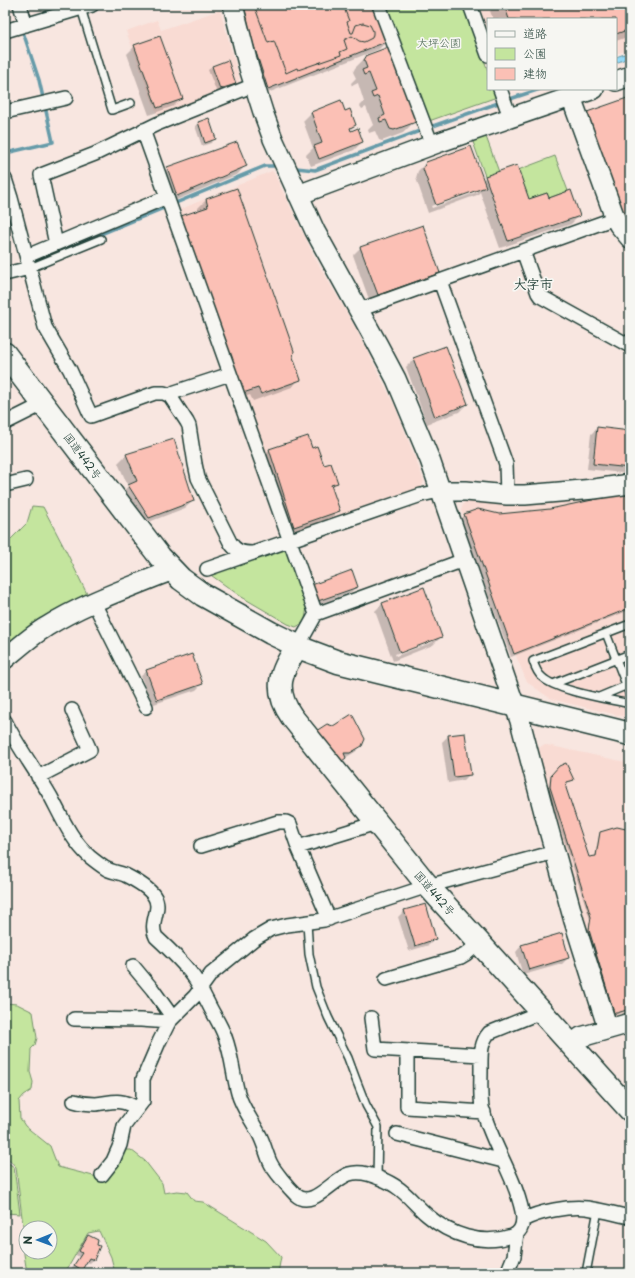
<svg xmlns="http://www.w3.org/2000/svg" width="635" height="1278" font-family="'Playpen Sans','Klee One',sans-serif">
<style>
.built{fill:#f9dbd3}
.green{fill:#c4e59e;stroke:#729169;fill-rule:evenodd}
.water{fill:#95d9f7;stroke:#669ba9}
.shadow{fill:#0003;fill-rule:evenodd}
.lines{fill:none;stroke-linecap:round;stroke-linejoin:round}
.stream{stroke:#669ba9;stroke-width:3.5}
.building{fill:#fbc0b5;stroke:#1f3d34}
.lane-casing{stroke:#1f3d34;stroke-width:10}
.street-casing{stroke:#1f3d34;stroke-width:16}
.secondary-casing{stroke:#1f3d34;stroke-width:22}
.highway-casing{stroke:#1f3d34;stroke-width:25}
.lane{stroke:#f6f6f2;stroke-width:7}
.street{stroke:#f6f6f2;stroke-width:13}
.secondary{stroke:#f6f6f2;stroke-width:19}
.highway{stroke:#f6f6f2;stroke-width:22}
.labels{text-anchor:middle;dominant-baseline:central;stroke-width:3.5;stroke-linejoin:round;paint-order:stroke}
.park-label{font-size:11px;fill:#405f49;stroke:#f6f6f2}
.street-label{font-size:11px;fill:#1f3d34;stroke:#f6f6f2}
.quarter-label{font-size:13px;font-weight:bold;fill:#1f3d34;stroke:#f6f6f2}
</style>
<rect width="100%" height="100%" fill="#f8e6e0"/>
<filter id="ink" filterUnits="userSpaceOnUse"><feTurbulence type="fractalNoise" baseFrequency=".025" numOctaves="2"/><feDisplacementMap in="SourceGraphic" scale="8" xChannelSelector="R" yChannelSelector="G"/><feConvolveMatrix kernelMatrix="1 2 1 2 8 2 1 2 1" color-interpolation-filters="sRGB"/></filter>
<g filter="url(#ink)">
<!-- built -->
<path class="built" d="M475,5H630V49L616,54V19H488V40Z
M220,10L239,77V81L237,85L158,117L126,31L157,20L161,30Z
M272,171L274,173L315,258L355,327L395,406L424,481L421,488L296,531L290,528L179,211L181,209Z
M630,490V718L555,700L548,697L531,685L526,680L512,646L461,510L466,498Z
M543,745H547L630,763V1016L618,1019L609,1014L538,760V749Z"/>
<!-- green -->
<path class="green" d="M385,5H464L488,71V89H495L497,97L429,121Z
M485,134L499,172L485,176L472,139Z
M555,156L568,191L549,198L547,193L529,199L518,170Z
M32,506L43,507L67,553L88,596L40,619L22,632L5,647V545L27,523Z
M278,548L286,551L307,607L305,619L303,623L296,627L288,624L240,596L208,573Z
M5,1003L17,1004L33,1012L37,1038L35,1045L31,1049L30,1072L33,1082L32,1090L24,1095L19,1101L20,1118L25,1126L50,1146L58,1167L105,1179L120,1150H131L145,1161L162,1183L164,1193L177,1191L187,1192L194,1201L203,1202L266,1241L281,1257L278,1273H115L111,1257L99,1231L88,1233L66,1271L78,1273H27L24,1254V1234L16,1167L5,1155ZM26,1228H50V1252H26Z
M5,1161L14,1167L20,1214L5,1213Z"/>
<!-- water -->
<path class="water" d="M630,52V57L616,63V57Z"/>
<!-- shadow -->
<path class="shadow" d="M130,5H144L131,8Z
M235,5H374L387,41L379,49L260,96Z
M496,5H630V34L627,37L616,41V19H493L490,11Z
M135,46L182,98L174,106L149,115L127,54Z
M367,56L415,121L403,133L382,141L379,140L375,131L369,133L368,130L373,125L366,107L362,109L360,106L364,102L358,83L352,86L351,83L356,78L353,72L355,68Z
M212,67L235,83L231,87L217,93L208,70Z
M630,98V227L581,119L587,113Z
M340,102L344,113L355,125L350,130L362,142L354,150L311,166L306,155L313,148L303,121L311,113Z
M198,123L214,139L211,143L202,146L195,126Z
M426,163L483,180L486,177L528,200L548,199L579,216L571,224L500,248L480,192L477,195L428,213L416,178L418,171ZM477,190V192L432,208L431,206Z
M245,166L238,174L169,203L160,176L168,168Z
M237,189L300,379L292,387L253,401L250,395L235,400L174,225L182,217L199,211L198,208L206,200Z
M361,247L439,273L431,281L370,302L353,255Z
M414,359L467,404L459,412L427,424L406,367Z
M597,428L630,432V474L587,469L591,434Z
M307,437L311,450L337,482L331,488L339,510L331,518L286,534L261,458L269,450Z
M173,441L193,501L185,508L141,525L121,494L128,486L118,463L126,455Z
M630,493V610L511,657L461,519L465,515H498L550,510Z
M357,586L351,592L309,608L310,587Z
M383,603L441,637L433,645L393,661L375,611ZM433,640V642L396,656L395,654Z
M147,671L202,684L196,690L151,705L141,676Z
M448,736L470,774L464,780L448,783L442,742Z
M311,738L361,746L355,752L345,758Z
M560,767L572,780L571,782H566L565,788L589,858L595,857L599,835L601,833L630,831V1010L614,1015L613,1014L588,932L590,919L548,790L550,778Z
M404,911L435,939L429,945L409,951L398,917Z
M521,946L568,958L562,964L523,975L516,952Z
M88,1236L94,1259L90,1263L86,1262L77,1273L71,1269L79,1257L76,1255L84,1240Z"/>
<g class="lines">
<!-- stream -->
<path class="stream" d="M507,100L540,89
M6,153L53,142L39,80L22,29
M296,168L315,170L433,126L501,102
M31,263L265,166H274"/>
</g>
<!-- building -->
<path class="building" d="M244,5H375L388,41L268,89L251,37Z
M254,5H343L349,21L347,22L351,33H353L356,25L363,23L370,25L373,31V34L372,38L364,42L359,41L352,36L344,40L347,49L340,52L341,55L298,70L297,68L286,73L274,41L268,43Z
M504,5H630V29L616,34V19H509Z
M160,36L183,99L157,108L134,45Z
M386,48L391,49L415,116L416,122L394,130L390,129L386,120L380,122L379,118L385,115L378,96L373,98L371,93L376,91L369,73L364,75L362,70L367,68L364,60L367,55Z
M228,60L236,84L220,89L212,66Z
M630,97V224L627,225L587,112Z
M341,100L345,111L350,109L356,125L350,128L351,131L358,128L363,142L319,159L314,146L322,143L311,112Z
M209,118L216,139L205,143L198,122Z
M237,142L247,166L177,196L167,167Z
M471,146L486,187L436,205L423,169L426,162Z
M517,165L529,199L547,193L549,198L571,190L580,216L508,241L485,176Z
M237,188L294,351L293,357L301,380L261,394L258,388L243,393L181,216L208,207L206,199Z
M423,225L440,273L378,295L360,247Z
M446,346L468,404L435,417L413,358Z
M597,427L630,431V468L593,464Z
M308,436L312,448L317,446L324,465L331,463L338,483L331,485L340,511L294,527L269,449Z
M174,439L194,501L149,518L128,485L137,481L126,454Z
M630,492V608L514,654L464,514L478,509L499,514L550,509Z
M352,570L358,587L315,602L309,586Z
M424,587L442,637L400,653L382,603Z
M192,654L203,684L157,700L146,670Z
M352,714L365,739L362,746L350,753H344L346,758L337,765L316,731L327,724L333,726Z
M465,733L471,775L454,777L448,735Z
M566,763L574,780L567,782L566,788L589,857L596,856L600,832L617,827L630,830V1009L617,1013H614L589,930L591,917L550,787L551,775L559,766Z
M426,904L436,939L415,946L404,910Z
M562,933L569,958L529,970L521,945Z
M88,1235L98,1240L97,1245L100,1246L94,1260L89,1258L82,1270L74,1265L82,1253L79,1251Z"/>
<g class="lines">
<defs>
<path id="lane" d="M81,8L112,110L131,103
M30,268L101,239
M630,624L533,661C535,667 537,673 542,677C556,691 609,699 630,704
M606,633L630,695
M553,684L630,654
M599,697L630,684
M307,923L309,954L316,987L328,1017L348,1058L355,1077L366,1105L378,1127L377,1177
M586,1273L598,1210"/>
<path id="street" d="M20,5L26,25
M379,5L432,145
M470,5L488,55
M5,31L92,5
M500,89L510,117
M5,112L66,98
M143,130L316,614
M5,179L11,198L45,327L70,370L91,416L155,393H164L170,396L187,422L189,426L195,464L198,478L230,542C235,551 242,553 252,553
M56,244L41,175L95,154L157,124L254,85
M523,251L538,293L540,296L630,346
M27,256L167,197
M5,274L30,268
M440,281L506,464L507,495
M359,310L615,218
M170,396L175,392L230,374
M5,423L43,404
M5,485L26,480
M207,569L421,495L440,491
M94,603L146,707
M298,646L316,614L464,560
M5,721C18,747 36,771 51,797C62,818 72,841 90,857C95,861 100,865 105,868C111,872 118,872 125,875C135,880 148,887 154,896C163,909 148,922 156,937C169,949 183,962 193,976C199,984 203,994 208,1003C213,1014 221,1025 225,1037C232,1055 233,1075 238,1093C242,1108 252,1120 259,1134C264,1143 266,1153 270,1162C274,1171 289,1188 296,1195C312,1210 333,1179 349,1174C359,1171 370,1174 379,1178C403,1187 409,1199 427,1215C450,1235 481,1246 512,1236C523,1232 524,1221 522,1211C514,1174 491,1143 482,1107C480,1095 481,1081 481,1069C481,1056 480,1043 489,1033L536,1014L541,1011
M38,777L90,750L72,710
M201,846L278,822H286L290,824L298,847L329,919
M298,847L376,823
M133,966L153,990L173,1018
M386,979L461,957L466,954L479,943
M371,1018L375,1049L481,1055
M74,1019L141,1020L169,1022
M407,1051V1107L484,1112
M74,1101C81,1103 88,1104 96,1104C114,1102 119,1098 137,1108
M397,1134L503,1161
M102,1175L113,1161L120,1145L124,1126L143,1101V1079L159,1042L169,1022L195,996L211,974L254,939L271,929L287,925L324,920L428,886L555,852
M523,1220C540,1211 569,1206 587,1208C601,1210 616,1214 630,1217
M507,1273L514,1256L517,1233"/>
<path id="secondary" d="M233,5L249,68L263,112L273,139L315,231L378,345L396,379L430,460L520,721L545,816L574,921L608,1029
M616,81L630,76
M571,97L615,218L619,225L630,238
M298,195L440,142L594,89
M440,491H466L507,495H525L594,489L630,484
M5,659C18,648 31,636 46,627C84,603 128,588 170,571
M571,1045L581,1037L630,1023"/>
<path id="highway" d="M5,354L160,557L181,579L203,595L271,633L306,650L338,662L630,734
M298,646C280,671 273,690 292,717L428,886L630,1110"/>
</defs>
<!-- lane casing -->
<use href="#lane" class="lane-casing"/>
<!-- street casing -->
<use href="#street" class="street-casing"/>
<!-- secondary casing -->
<use href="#secondary" class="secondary-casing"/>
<!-- highway casing -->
<use href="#highway" class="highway-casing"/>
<!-- lane -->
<use href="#lane" class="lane"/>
<!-- street -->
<use href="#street" class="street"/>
<!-- secondary -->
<use href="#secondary" class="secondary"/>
<!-- highway -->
<use href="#highway" class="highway"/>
</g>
</g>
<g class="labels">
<!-- park labels -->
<g class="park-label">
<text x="439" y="42">大坪公園</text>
</g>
<!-- street labels -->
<g class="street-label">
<text transform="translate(83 456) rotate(53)">国道442号</text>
<text transform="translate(435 893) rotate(49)">国道442号</text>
</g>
<!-- quarter labels -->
<g class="quarter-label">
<text x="533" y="283">大字市</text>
</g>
</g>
<!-- margin -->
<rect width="635" height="1278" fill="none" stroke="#f6f6f2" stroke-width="20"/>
<rect x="10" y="10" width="615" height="1258" fill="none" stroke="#1f3d34" stroke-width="1.5" filter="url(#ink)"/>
<!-- legend -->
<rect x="487" y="18" width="130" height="72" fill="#f6f6f2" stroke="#a0aca6"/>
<rect x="495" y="31" width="20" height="6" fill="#f6f6f2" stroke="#a0aca6"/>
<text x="523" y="38" font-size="12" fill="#1f3d34">道路</text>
<rect x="495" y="48" width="20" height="12" fill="#c4e59e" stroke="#a0aca6"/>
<text x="523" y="58" font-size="12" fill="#1f3d34">公園</text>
<rect x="495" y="68" width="20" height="12" fill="#fbc0b5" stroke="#a0aca6"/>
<text x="523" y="78" font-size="12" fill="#1f3d34">建物</text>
<!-- north arrow -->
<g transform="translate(38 1240) rotate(269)"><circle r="19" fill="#f6f6f2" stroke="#a0aca6"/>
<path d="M0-3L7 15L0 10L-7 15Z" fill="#1f6fb2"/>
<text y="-6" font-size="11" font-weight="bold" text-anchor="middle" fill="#1f3d34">N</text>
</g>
</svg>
